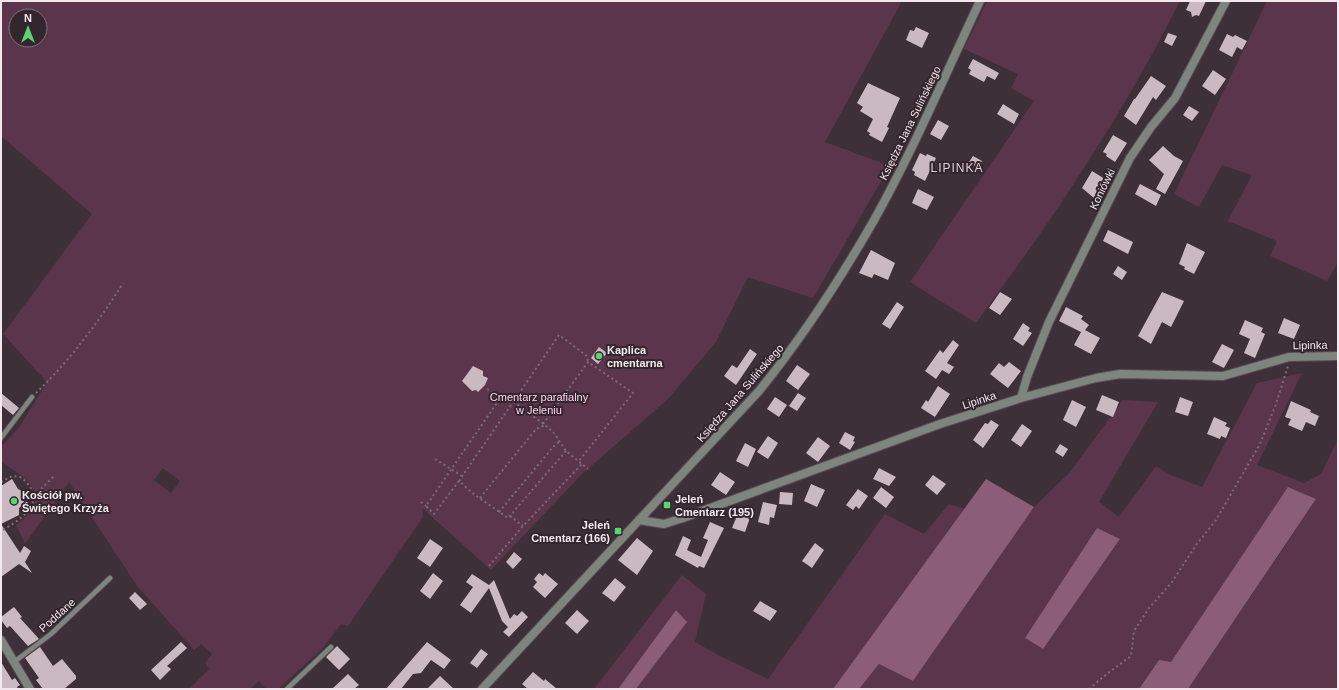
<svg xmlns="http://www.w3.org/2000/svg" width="1339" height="690" font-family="Arial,sans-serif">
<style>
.green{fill:#5b354c;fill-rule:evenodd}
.forest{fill:#8b5d78}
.building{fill:#cbb9c2}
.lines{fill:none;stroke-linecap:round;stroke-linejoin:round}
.service-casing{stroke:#5b4d55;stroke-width:6}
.minor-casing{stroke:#5b4d55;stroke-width:10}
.tertiary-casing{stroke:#5b4d55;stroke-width:10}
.path{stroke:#7a6d74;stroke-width:2;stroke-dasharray:2 3;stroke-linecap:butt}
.service{stroke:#7e847e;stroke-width:4.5}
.minor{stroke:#7e847e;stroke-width:8}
.tertiary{stroke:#7e847e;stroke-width:8}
.poi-dot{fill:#58d570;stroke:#34262e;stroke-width:1.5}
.labels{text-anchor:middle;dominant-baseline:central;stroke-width:4;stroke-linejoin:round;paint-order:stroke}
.street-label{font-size:11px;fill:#f2e8ed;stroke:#34262e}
.poi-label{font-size:11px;font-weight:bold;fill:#f2e8ed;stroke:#34262e;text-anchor:start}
.park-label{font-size:11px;fill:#ffd1ea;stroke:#34262e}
.neighbourhood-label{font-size:12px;letter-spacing:1px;fill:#ddcbd5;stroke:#34262e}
</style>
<rect width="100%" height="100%" fill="#3e3038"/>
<!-- green -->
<path class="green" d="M1,1H902L825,142L890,166L813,298L748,277L716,342L668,399L581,475L491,570L422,508L423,517L348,626L341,624L322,649L278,689H266L259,681L250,689H189L209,669L205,663L212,654L201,644L194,650L137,586L69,482L25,544L16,525C54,497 30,480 1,462V447L20,426L47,382L3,334L92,214L1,136ZM16,16H40V40H16ZM163,468L180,481L171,493L154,480Z
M987,1H1180C1146,69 1107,134 1065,197C1037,240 1006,281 976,323L910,282L1034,101L1011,88L1018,74L964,49Z
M1267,1H1338V263L1327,281L1270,256L1277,241L1228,221L1252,175L1222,165L1199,207L1174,194Z
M1302,373L1257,465L1304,483L1321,474L1338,439V689H1188L1316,500L1171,663L1159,660L1139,689H859L879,664L913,681L1034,507L1070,472L1123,400L1158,402L1099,502L1119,517L1156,466L1168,474L1202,487L1257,383ZM1097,528L1120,539L1043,649L1026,639Z
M949,504L964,509L833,689H636L686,622L676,610L618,689H594L682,575L706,594L695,642L720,656L768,679L885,514L924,534Z"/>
<!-- forest -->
<path class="forest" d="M986,479L1034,507L913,681L879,664L859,689H833Z
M1288,487L1316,499L1188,689H1139L1159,660L1171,662Z
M1097,528L1120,539L1043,649L1025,638Z
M676,610L687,622L636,689H618Z"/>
<!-- building -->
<path class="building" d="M1190,1H1206L1199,16L1196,15L1192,17L1191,12L1186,10Z
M916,27L929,33L922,48L906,40L910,30L914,31Z
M1168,33L1177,36L1172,46L1164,42Z
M1227,34L1233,37L1235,35L1247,41L1242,50L1237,47L1232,57L1219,50Z
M973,59L999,73L995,80L987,76L984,82L969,74L971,70L968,68Z
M1213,70L1226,79L1215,95L1202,86Z
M1151,76L1166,86L1156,100L1153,97L1136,125L1124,116L1134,99H1135Z
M868,83L900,98L887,127L889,128L882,142L869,135L870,133L867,131L873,119L860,111L863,107L857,103Z
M1003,104L1019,114L1014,124L997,114Z
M1189,106L1199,112L1192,121L1183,115Z
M938,120L949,126L941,140L930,134Z
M1113,135L1127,143L1115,162L1106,156L1107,154L1103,152Z
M1163,146L1174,156L1183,161L1165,194L1156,189L1164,174L1149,160Z
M920,153L926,156L927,154L936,158L925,181L914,175L915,172L912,170Z
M973,156L982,161L978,168L969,162Z
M1092,171L1105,179L1094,198L1082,188Z
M1140,184L1161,195L1156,206L1135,194Z
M918,189L934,197L927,210L912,203Z
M1108,230L1133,242L1128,254L1103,241Z
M1187,243L1205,252L1194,274L1184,269L1185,267L1179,264Z
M871,250L895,263L888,280L874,274L872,278L859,273Z
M1118,266L1127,272L1122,280L1113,274Z
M1000,292L1012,299L1000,315L989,308Z
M1162,292L1184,301L1171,327L1162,322L1151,344L1138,336Z
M897,302L904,307L890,329L882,324Z
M1066,307L1083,316L1081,319L1089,325L1085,330L1100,338L1091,354L1074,345L1081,332L1059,321Z
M1284,318L1300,325L1294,339L1278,333Z
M1245,320L1263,328L1261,332L1265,334L1255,358L1244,353L1250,339L1239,334Z
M1023,323L1030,328L1028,331L1032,333L1023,346L1013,339Z
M953,340L959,345L947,363L954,367L949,374L942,370L936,379L925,371L940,350L943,353Z
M1222,344L1234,350L1224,368L1212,362Z
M599,347L607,353L598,364L591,358Z
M750,349L757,354L736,385L724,376L732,365L737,368Z
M1009,362L1021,371L1008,388L990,374L999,363L1004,367Z
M797,365L810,374L798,390L786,381Z
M473,366L483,371V376L488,378L485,385L478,392L476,390L472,391L462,381Z
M938,386L950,394L935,417L921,408L926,400L928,402Z
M1,393L19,408L13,415L1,405Z
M798,393L806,398L797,411L789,406Z
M1102,395L1119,402L1113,417L1096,410Z
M775,397L787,405L779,417L767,409Z
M1180,397L1193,402L1188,416L1175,412Z
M1072,400L1086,407L1076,427L1063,420Z
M1291,401L1311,410L1310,412L1319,416L1315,426L1306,422L1302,431L1288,425L1291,419L1285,417Z
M1214,417L1227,423L1225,426L1230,428L1226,438L1221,436L1220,439L1207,434Z
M991,420L999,425L983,448L973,440L985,423L988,424Z
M1022,424L1032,431L1021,447L1011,440Z
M845,432L855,437L853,441L855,442L850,450L839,443Z
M768,436L778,443L768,459L757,452Z
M818,437L830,446L818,462L806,453Z
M745,443L756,449L748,467L736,461Z
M1060,444L1068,449L1063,457L1055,452Z
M879,468L896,477L889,486L873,479Z
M720,472L735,482L726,495L711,485Z
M933,475L946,484L937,495L925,485Z
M12,479L18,489L26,493L27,500L24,505L19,508V515L1,524L20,553L24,546L31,551L25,562L32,573L19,564L1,577V486Z
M811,484L825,490L817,507L804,501Z
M881,487L894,497L886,508L873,498Z
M858,489L868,496L859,509L856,506L853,510L846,505Z
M780,492L793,493L792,505L779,504Z
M763,502L777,505L774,518L770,517L769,525L758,522Z
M739,511L751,515L745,532L732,528Z
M710,522L724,528L704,568L699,566L698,568L675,555L683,536L691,540L687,550L701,557L708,540L703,538Z
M637,538L653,551L637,575L618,560Z
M430,539L443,548L430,567L417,558Z
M815,543L824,550L812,568L802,561Z
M514,552L522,559L513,569L506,562Z
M433,573L443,581L430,599L420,591Z
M539,573L543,576L545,573L558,584L545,598L533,587L537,582L534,579Z
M472,574L489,585L494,580L510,619L514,614L517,616L522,611L528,617L509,637L503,632L508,627L502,621L489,588L471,613L460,605L473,587L466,582Z
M615,578L626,587L614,602L602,593Z
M135,592L147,604L140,610L129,598Z
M760,601L777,611L770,621L753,611Z
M14,607L22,617L20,618L39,639L28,646L10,626L7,628L1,620V617Z
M577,610L589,621L577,634L565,623Z
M181,642L187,648L167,666L171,669L160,680L151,670Z
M427,642L451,660L444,669L431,660L421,673L413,674L401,689H386Z
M337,646L350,659L339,670L326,657Z
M40,647L53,666L62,659L76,676V679L64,689H43L36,680L39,678L25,658Z
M481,649L488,654L477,668L470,663Z
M1,662L12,680L15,678L20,685L17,687L18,689H1Z
M533,672L544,681L545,679L557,689H528L522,684Z
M348,674L359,685L354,689H332Z
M440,676L454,689H427Z"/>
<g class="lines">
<defs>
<path id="service" d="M1,438L32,397
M14,662L51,634L110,578
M287,689L331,647"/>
<path id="minor" d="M1021,398L1027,377L1049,322L1130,158L1151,127L1175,98L1226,1
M639,520L664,524L683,518L940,424L1021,398L1096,378L1120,374L1223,376L1289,357L1338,356"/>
<path id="tertiary" d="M1,640L30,689
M482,689L759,391C802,338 839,281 873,222C913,151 945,75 980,1"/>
</defs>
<!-- service casing -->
<use href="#service" class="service-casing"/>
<!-- minor casing -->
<use href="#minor" class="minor-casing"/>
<!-- tertiary casing -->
<use href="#tertiary" class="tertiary-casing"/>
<!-- path -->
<path class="path" d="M487,389L509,402H514L545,425L554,433L566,451L588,469
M36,393C69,361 99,322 123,283
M543,424L588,362L633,393L579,461
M566,451L508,518L475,495L459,481L559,335L587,356L588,362
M435,459L462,476
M459,481L434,514L426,506L501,397
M1,482L12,476L20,477C51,500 22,519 1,531
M34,496L54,476
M480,498L536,429L545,425
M421,502L426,506
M499,512L553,447L560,441
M510,516L523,526
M489,566L523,526L582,464
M1089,689L1108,673L1131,656L1134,631L1149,608L1172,582L1196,545L1216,520L1260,444L1276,404L1288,366"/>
<!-- service -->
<use href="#service" class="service"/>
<!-- minor -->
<use href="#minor" class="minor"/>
<!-- tertiary -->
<use href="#tertiary" class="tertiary"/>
</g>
<!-- markers -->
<g class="poi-dot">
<circle cx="599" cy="356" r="4"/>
<circle cx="14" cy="501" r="4"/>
<rect x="663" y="501" width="8" height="8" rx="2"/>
<rect x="614" y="527" width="8" height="8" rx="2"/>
</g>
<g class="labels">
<!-- street labels -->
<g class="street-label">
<text transform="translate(910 123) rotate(-64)">Księdza Jana Sulińskiego</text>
<text transform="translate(1102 189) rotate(-64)">Koniówki</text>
<text transform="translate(1310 345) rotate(-1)">Lipinka</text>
<text transform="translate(740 393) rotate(-49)">Księdza Jana Sulińskiego</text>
<text transform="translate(979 400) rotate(-18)">Lipinka</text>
<text transform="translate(57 615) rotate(-42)">Poddane</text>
</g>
<!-- poi labels -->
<g class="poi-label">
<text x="607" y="350">Kaplica<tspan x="607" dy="13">cmentarna</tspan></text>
<text x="22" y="495">Kościół pw.<tspan x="22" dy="13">Świętego Krzyża</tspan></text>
<text x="675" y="499">Jeleń<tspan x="675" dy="13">Cmentarz (195)</tspan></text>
<text x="610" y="525" text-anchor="end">Jeleń<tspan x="610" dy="13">Cmentarz (166)</tspan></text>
</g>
<!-- park labels -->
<g class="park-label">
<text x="539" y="397">Cmentarz parafialny<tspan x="539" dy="13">w Jeleniu</tspan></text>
</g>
<!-- neighbourhood labels -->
<g class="neighbourhood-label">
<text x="957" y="168">LIPINKA</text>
</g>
</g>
<!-- border -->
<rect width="1339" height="690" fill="none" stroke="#f2e8ed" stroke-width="4"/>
<!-- north arrow -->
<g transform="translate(28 28)"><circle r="19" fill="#34262e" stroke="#80747a"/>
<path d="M0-3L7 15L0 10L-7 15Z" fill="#58d570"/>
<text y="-6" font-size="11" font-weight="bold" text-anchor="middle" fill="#f2e8ed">N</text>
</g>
</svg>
